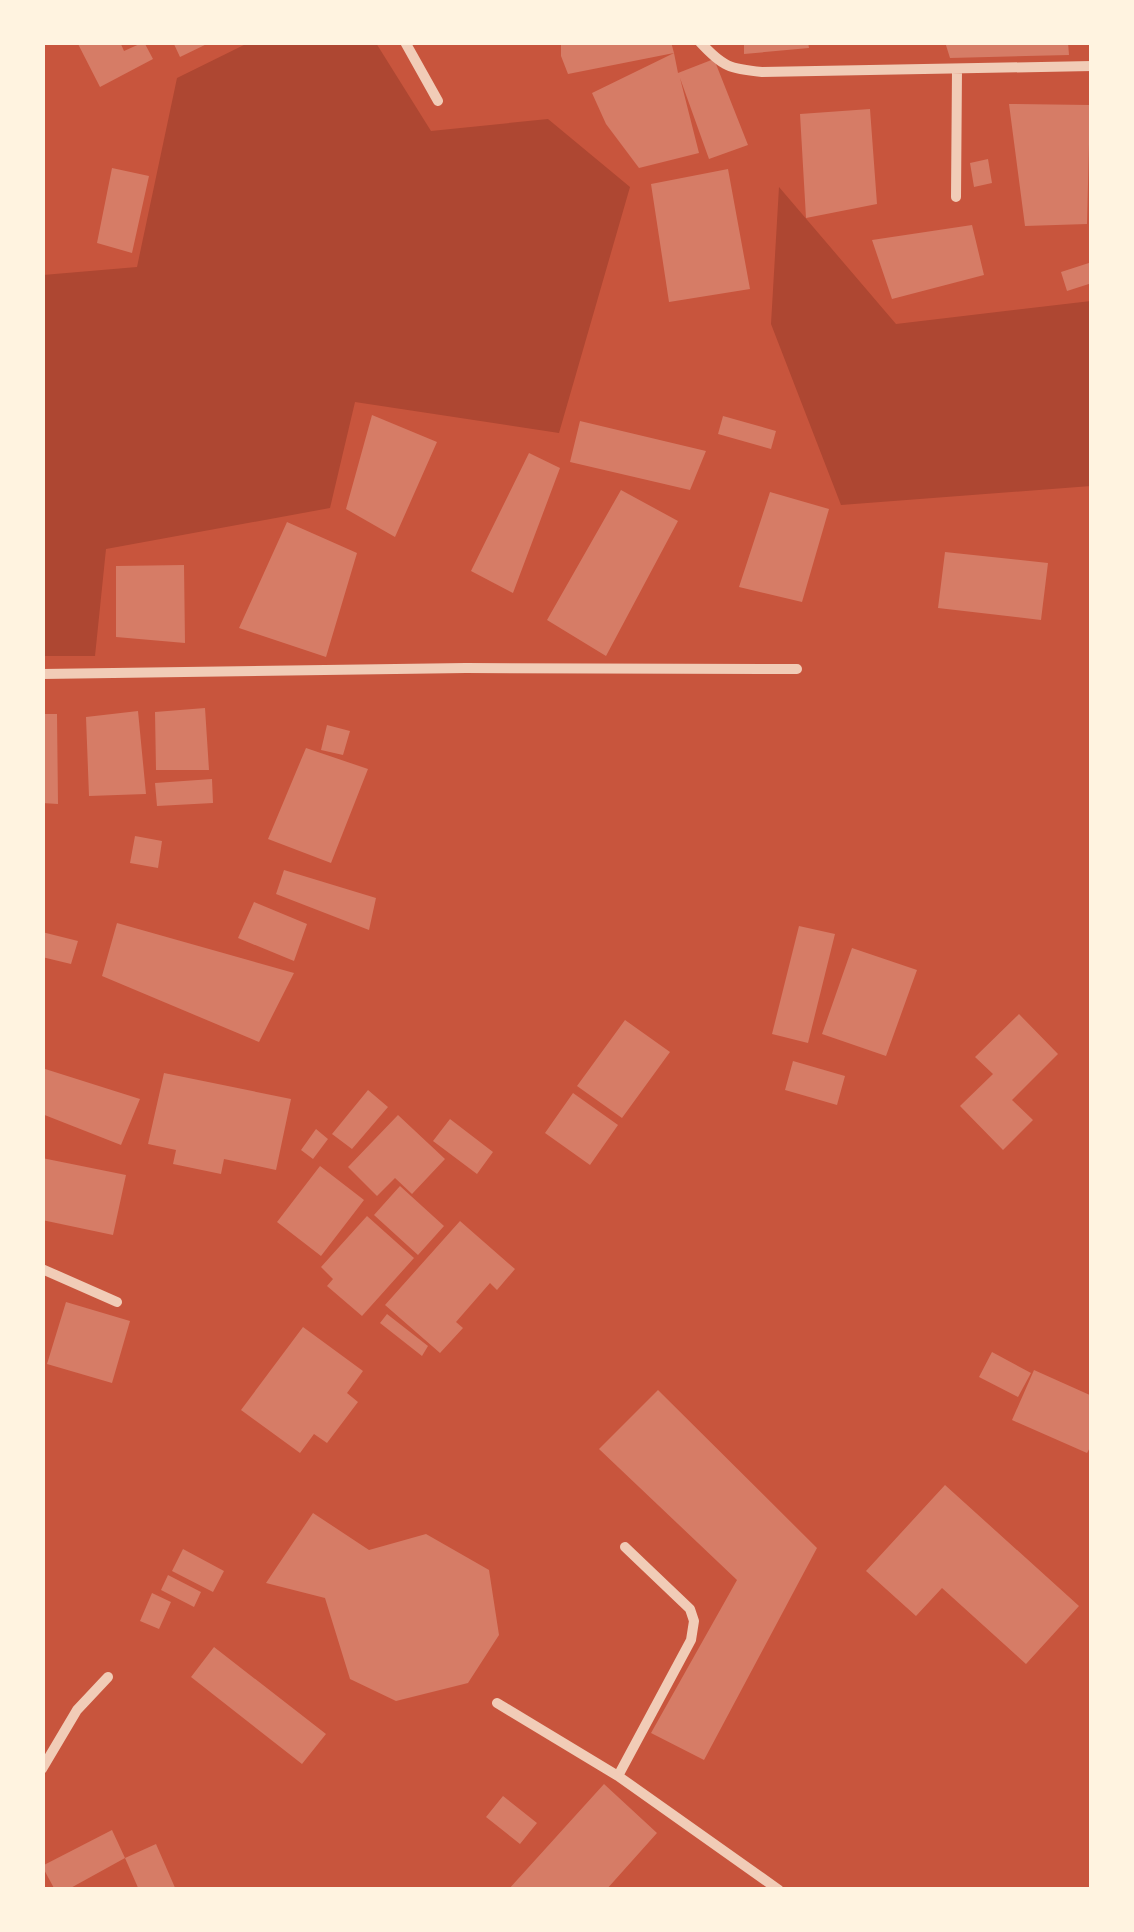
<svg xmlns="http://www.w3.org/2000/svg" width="1134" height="1932" font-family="'Source Sans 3',sans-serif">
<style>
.green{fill:#ae4732}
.building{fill:#d67c66}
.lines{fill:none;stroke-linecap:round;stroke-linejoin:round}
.minor{stroke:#f1ccb7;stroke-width:10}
</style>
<rect width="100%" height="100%" fill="#c8553d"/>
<!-- green -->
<path class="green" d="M250,42L376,43L431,131L548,119L630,187L559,433L355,402L330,508L106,549L95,656H43V275L137,267L177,78Z
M779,187L896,324L1091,301V486L841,505L771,324Z"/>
<!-- building -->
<path class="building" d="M77,42H120L124,51L144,42L153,59L100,87Z
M173,42H211L180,57Z
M561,42H671L674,53L568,74L561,56Z
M744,42H808L809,48L744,54Z
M945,42H1068L1069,55L950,58Z
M674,53L678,73L714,59L748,145L709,159L680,78L699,153L639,168L606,124L592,93Z
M1009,104L1090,105L1087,224L1025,226Z
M870,109L877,204L806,218L800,114Z
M988,159L992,183L974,187L970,163Z
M112,168L149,176L132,253L97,243Z
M728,169L750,289L669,302L651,184Z
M972,225L984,275L892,299L872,240Z
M1092,262V283L1067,291L1061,272Z
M372,415L437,442L395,537L346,509Z
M723,416L776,431L771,449L718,434Z
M580,421L706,451L690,490L570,462Z
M529,453L560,468L513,593L471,571Z
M621,490L678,521L606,656L547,620Z
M770,492L829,509L802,602L739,587Z
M287,522L357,553L326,657L239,628Z
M945,552L1048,563L1041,620L938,608Z
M184,565L185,643L116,637V566Z
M205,708L209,770H156L155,712Z
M138,711L146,794L89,796L86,717Z
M42,714H57L58,804L42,803Z
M327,725L350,731L343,755L321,750Z
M306,748L368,769L331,863L268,839Z
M212,779L213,803L157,806L155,783Z
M135,836L162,841L158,868L130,863Z
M284,870L376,898L369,930L276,894Z
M254,902L307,924L294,961L238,938Z
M117,923L294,973L259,1042L102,976Z
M799,926L835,934L808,1043L772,1034Z
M42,932L78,941L71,964L42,957Z
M852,948L917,970L886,1056L822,1034Z
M1019,1014L1058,1054L1012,1100L1033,1120L1003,1150L960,1106L993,1074L975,1057Z
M625,1020L670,1052L622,1118L577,1086Z
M793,1061L845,1076L837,1105L785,1090Z
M42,1068L140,1099L121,1145L42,1114Z
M164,1073L291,1099L276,1170L224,1159L221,1174L173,1164L176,1150L148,1144Z
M368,1090L388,1107L352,1149L332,1134Z
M573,1093L618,1125L590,1165L545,1133Z
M398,1115L445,1159L412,1194L395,1178L377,1196L348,1167Z
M450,1119L493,1152L477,1174L433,1141Z
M316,1129L328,1139L313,1159L301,1150Z
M42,1158L126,1175L113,1235L42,1220Z
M320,1166L364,1200L321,1256L277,1222Z
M400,1186L444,1226L418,1255L374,1215Z
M367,1216L414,1258L362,1316L327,1286L333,1279L321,1267Z
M460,1221L515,1269L497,1290L490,1283L456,1322L463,1328L440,1353L385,1305Z
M66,1302L130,1321L112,1383L47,1364Z
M387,1314L428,1346L422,1356L380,1323Z
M303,1327L363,1371L347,1393L358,1402L327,1443L314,1434L300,1453L241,1410Z
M992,1352L1031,1373L1018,1397L979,1377Z
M1034,1370L1092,1396V1444L1087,1453L1012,1420Z
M658,1390L817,1548L704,1760L651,1733L737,1580L599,1449Z
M945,1485L1079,1606L1026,1664L942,1588L916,1616L866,1571Z
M313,1513L369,1550L426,1534L489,1570L499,1635L468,1683L396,1701L350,1679L325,1598L266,1583Z
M183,1549L224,1571L213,1592L172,1571Z
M168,1575L201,1592L194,1607L161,1590Z
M152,1593L171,1602L159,1629L140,1621Z
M214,1647L326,1734L302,1764L191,1677Z
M604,1784L657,1833L606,1890H508Z
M503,1796L537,1823L520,1844L486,1817Z
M112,1830L125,1858L67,1890H55L42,1866Z
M156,1844L176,1890H139L125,1858Z"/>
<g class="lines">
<!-- minor -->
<path class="minor" d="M405,42L438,101
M700,42C723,67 730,69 762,72L1092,66
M956,197L957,70
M42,674L466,668L797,669
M42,1269L117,1302
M625,1547L690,1609L694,1621L691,1640L618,1776L779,1890
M497,1703L618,1776
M42,1769L77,1710L108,1677"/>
</g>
<!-- border -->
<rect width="1134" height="1932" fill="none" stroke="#fff3e0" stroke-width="90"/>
</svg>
